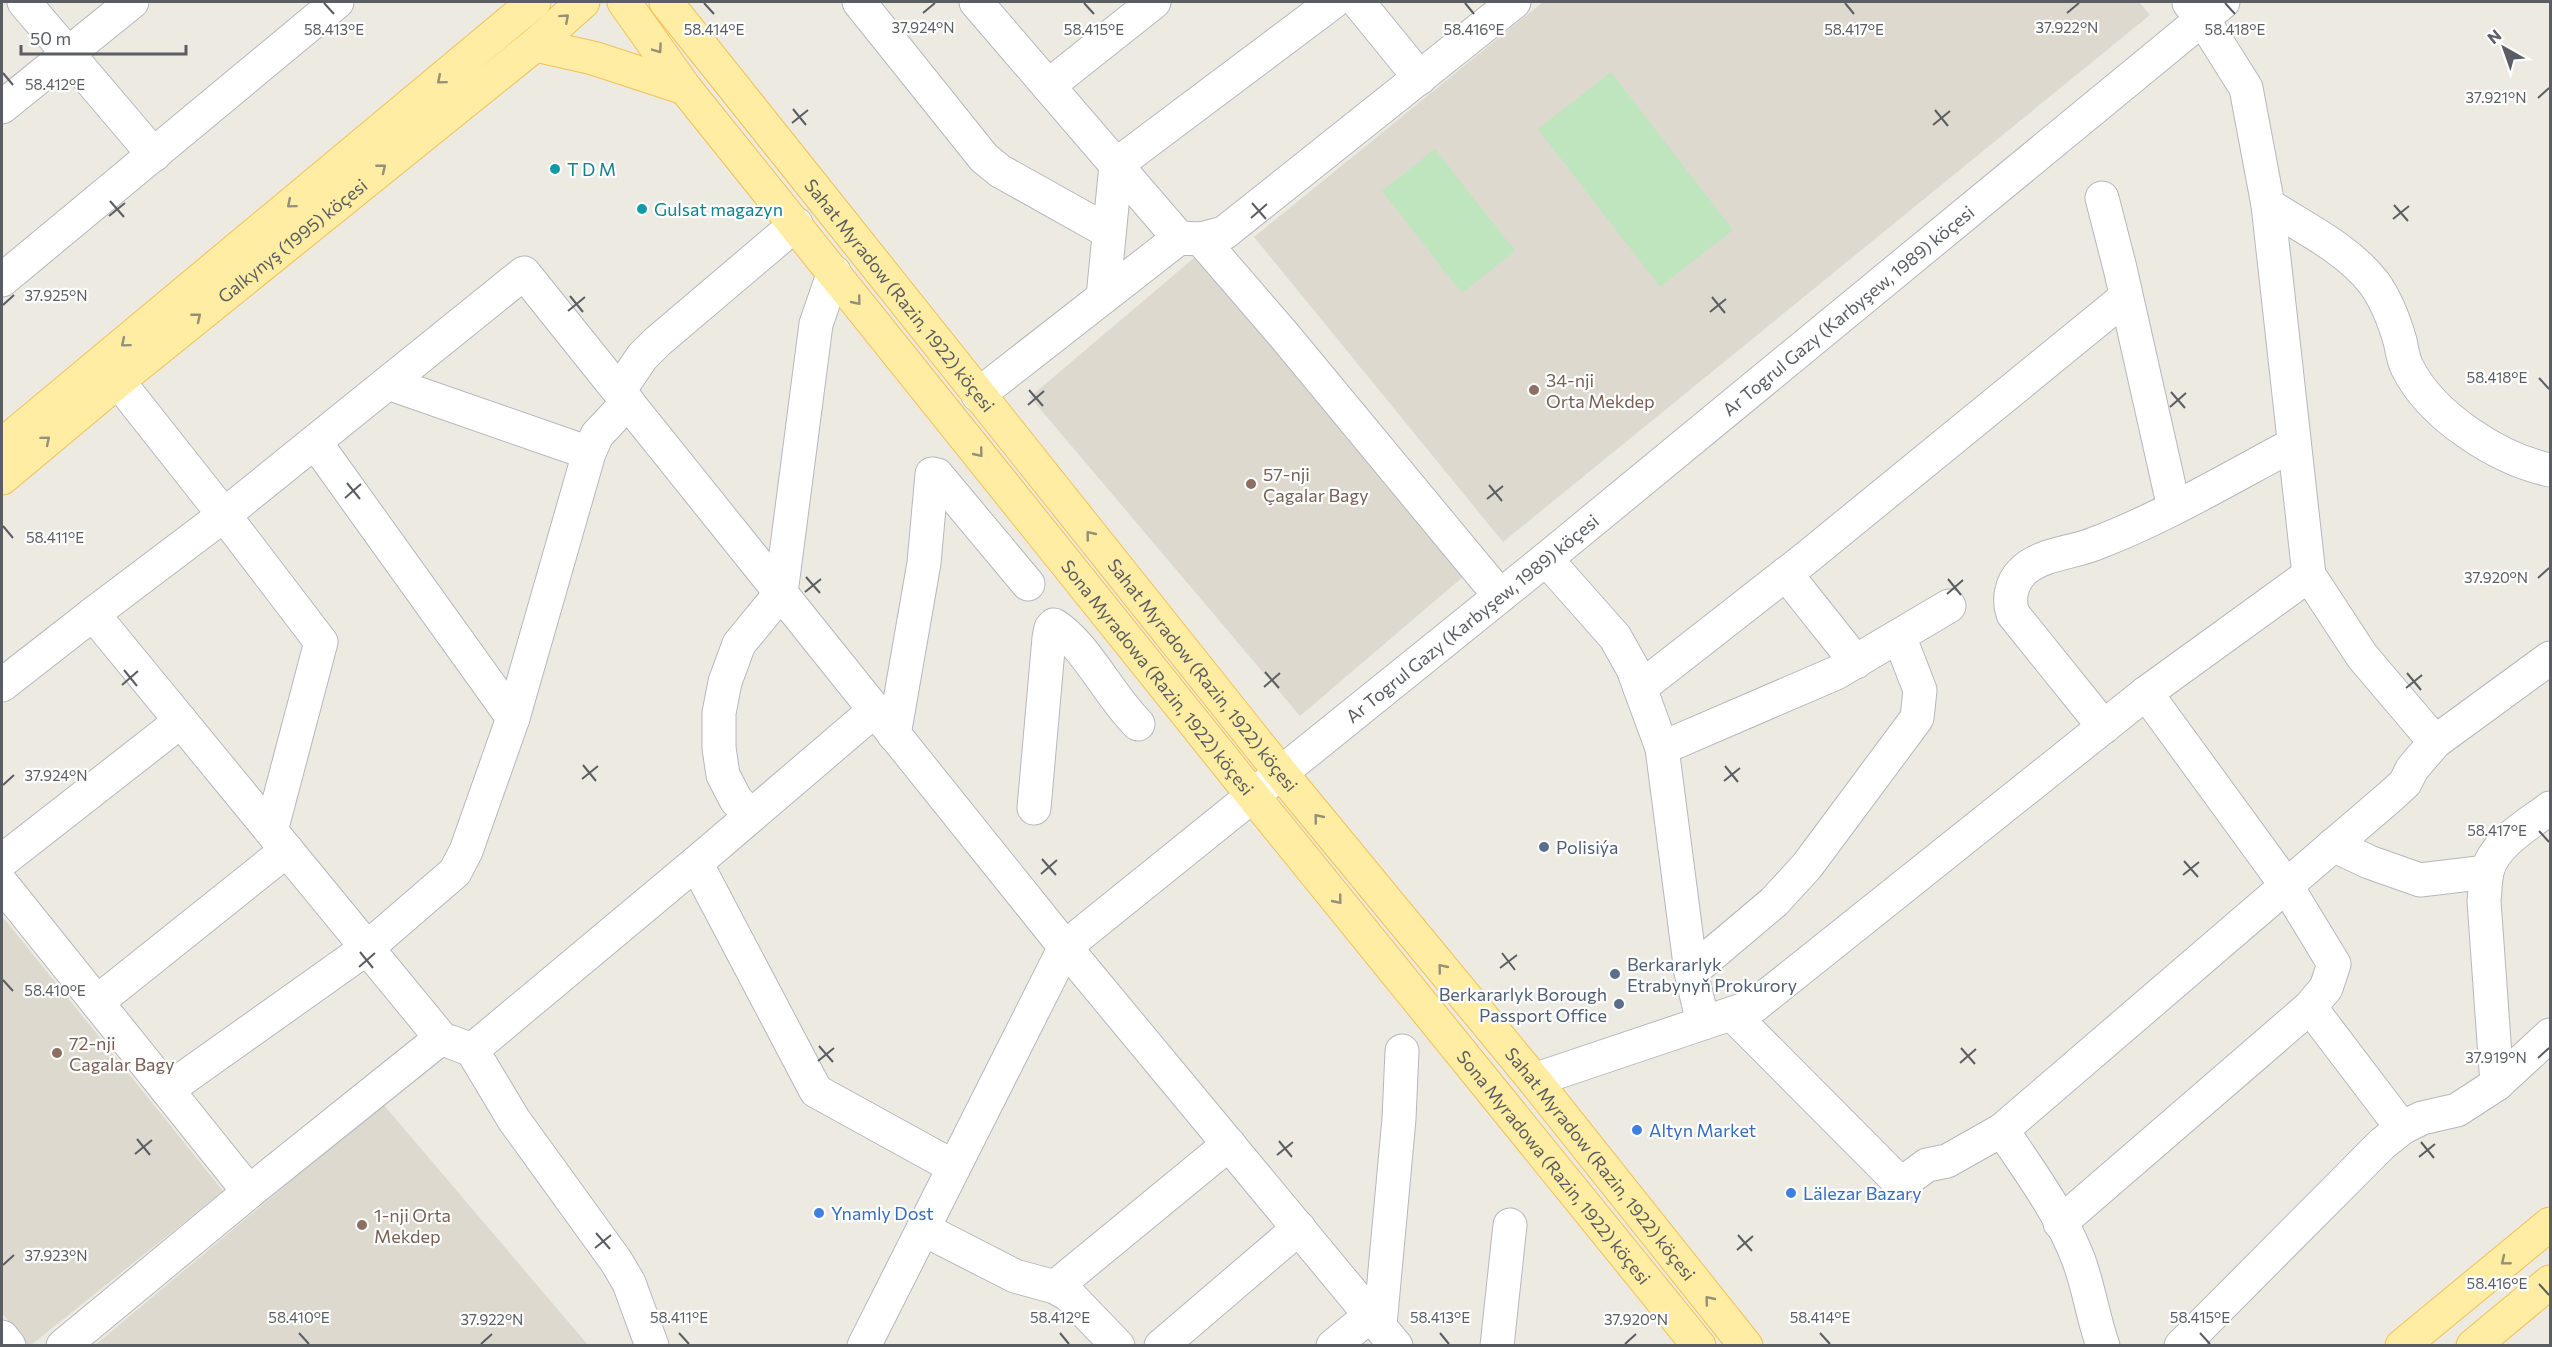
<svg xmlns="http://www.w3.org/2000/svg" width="2552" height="1347" font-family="Commissioner,sans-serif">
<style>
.education{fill:#ddd9cf}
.green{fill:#bee5bd}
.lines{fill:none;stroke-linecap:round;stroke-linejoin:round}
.minor-casing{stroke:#b4b8bc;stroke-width:35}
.major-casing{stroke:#f3c155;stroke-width:35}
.minor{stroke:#fff;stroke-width:33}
.major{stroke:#ffeda4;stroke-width:33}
.oneway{stroke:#949079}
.ticks{fill:none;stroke:#5a5e62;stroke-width:2}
.culture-dot{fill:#0f9aa8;stroke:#fff;stroke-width:2}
.education-dot{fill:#8d6e63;stroke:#fff;stroke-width:2}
.service-dot{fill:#5c6f8a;stroke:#fff;stroke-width:2}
.shop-dot{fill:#3f7fe0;stroke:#fff;stroke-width:2}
.labels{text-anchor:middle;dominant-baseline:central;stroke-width:4.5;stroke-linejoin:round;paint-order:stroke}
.culture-label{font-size:18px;fill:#0d838f;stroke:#fff;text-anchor:start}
.street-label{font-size:18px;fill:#5a5e62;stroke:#fff}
.education-label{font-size:18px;fill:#785e54;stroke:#fff;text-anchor:start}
.service-label{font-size:18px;fill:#4e5e75;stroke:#fff;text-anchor:start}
.shop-label{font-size:18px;fill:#366cbe;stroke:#fff;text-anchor:start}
.ticks-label{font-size:15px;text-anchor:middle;fill:#5a5e62;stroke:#fff;stroke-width:4.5;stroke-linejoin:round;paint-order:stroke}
</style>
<rect width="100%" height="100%" fill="#edeae1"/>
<!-- education -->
<path class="education" d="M1543,2H2139L2150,15L1503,542L1254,237Z
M1201,252L1471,570L1300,716L1030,397Z
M2,916L223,1191L31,1345H28L2,1313Z
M383,1104L588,1345L94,1346Z"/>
<!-- green -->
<path class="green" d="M1611,72L1733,230L1660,287L1538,129Z
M1435,149L1515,251L1462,293L1382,191Z"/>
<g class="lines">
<defs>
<g id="minor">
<path d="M24,2L154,155"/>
<path d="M859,2L984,158L1000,171L1109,232"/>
<path d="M976,2L1179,238"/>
<path d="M1358,2L1420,78"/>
<path d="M2189,3L2202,18L2246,88L2268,205L2309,575L2362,656L2435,742"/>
<path d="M1048,86L1154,2"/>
<path d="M2,107L132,2"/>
<path d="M2102,198L2120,268L2174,508"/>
<path d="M2268,205C2304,228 2348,249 2374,283C2387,301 2394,320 2400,341C2402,349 2403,359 2407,367C2431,416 2498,459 2550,470"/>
<path d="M1201,239L1283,334L1500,596"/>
<path d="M2,280L337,2"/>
<path d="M1103,297L1116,165L1333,2"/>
<path d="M118,381L224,515L524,273L1065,947L1396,1346"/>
<path d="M388,383L589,453"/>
<path d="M619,391L642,357L657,342L796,224"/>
<path d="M978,395L1179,238L1201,239L1224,233L1514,2"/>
<path d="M315,442L513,718"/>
<path d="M1546,559L1615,637L1633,669L1662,748L1691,972L1703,1023"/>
<path d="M1786,574L1856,662"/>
<path d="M2,685L93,614"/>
<path d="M1640,688L1805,559L2126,297"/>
<path d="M875,710L696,863L816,1091L954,1167"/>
<path d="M2104,727L2013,614C2008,600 2011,583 2022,572C2039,554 2072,553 2094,544C2163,518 2228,479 2294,444"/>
<path d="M894,735L924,563L932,474L937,475L1028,584"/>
<path d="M1662,748L1836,673L1949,606"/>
<path d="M1034,808L1049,638L1051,628L1054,625C1085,644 1110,697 1138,724"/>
<path d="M751,815L736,800L723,775L719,748V713L725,682L739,644L781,593L816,324L834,272"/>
<path d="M2333,845L2369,862L2420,880L2487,872"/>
<path d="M2,861L181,721"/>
<path d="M2,884L249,1192L63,1346"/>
<path d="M1691,972L1774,902L1807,866L1917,718L1920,690L1899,636"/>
<path d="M97,1002L287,850"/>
<path d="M2310,1007L2402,1128"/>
<path d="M1732,1014L1901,1184L1927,1165L1947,1161L2002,1130L2392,795L2405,783L2412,769L2435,742L2550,658"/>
<path d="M451,1042L472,1050L696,863"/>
<path d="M472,1050L514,1120L616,1261L629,1283L652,1346"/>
<path d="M1534,1080L1754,1006L2146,693L2309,575"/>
<path d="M2497,1084L2484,901C2485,892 2485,881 2487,872C2494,843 2528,825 2550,808"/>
<path d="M167,1090L367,948L455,872L466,851L513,718L589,453L597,435L628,402"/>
<path d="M2002,1130C2030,1172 2061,1213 2079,1261C2089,1288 2093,1318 2103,1346"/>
<path d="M249,1192L441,1038L93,614L224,515L321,642L271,831"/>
<path d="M2060,1223L2310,1007L2326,988L2334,964L2286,885L2146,693"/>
<path d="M923,1229L1015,1276L1055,1287L1069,1295L1118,1346"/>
<path d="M1055,1287L1229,1144"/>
<path d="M1380,1325L1399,1119L1402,1051"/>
<path d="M2,1337L9,1346"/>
<path id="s1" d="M864,1346L1065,947L1546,559L2223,2"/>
<path d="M1161,1346L1299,1228"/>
<path d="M1333,1346L1371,1315"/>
<path d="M1497,1346L1510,1225"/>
<path d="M2181,1346L2382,1144L2402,1128L2422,1118L2457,1110L2497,1084L2550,1035"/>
</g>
<g id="major">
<path id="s2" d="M624,2L685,88L1253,796L1699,1346"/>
<path id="s3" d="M666,2L1281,773L1534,1080L1746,1346"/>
<path d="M535,45L593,58L685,88"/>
<path d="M2,445L534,2"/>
<path id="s4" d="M2,478L118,381L535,45L583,2"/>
<path d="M2402,1346L2550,1224"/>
<path d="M2473,1346L2550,1282"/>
</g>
</defs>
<!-- minor casing -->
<use href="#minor" class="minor-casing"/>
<!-- major casing -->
<use href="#major" class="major-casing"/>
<!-- minor -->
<use href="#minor" class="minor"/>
<!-- major -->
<use href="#major" class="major"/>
</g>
<!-- one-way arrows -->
<defs><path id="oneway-chevron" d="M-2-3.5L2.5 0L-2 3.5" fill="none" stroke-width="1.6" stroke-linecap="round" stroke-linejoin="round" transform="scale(1.5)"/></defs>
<g class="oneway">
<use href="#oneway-chevron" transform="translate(565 18) rotate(-42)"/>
<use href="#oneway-chevron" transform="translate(658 49) rotate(55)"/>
<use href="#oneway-chevron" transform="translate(441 80) rotate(140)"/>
<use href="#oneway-chevron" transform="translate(382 168) rotate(-39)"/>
<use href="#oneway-chevron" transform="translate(291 204) rotate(140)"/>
<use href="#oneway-chevron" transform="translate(857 301) rotate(51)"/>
<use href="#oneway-chevron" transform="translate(197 317) rotate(-39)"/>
<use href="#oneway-chevron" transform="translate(125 343) rotate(140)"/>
<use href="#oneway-chevron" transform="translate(46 440) rotate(-40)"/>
<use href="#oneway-chevron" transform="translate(979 453) rotate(51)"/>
<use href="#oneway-chevron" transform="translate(1090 535) rotate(-129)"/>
<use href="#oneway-chevron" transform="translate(1318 818) rotate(-129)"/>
<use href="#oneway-chevron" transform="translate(1338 900) rotate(51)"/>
<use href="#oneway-chevron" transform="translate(1442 968) rotate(-129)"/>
<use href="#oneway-chevron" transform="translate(2505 1261) rotate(141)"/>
<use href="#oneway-chevron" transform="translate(1709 1300) rotate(-129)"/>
</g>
<!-- ticks -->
<path class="ticks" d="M324,3L334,14M704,3L714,14M1084,3L1094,14M1465,3L1474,14M1845,3L1854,14M2225,3L2235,14M923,13L935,3M2067,13L2079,3M3,73L13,85M2538,98L2549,88M793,109L806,125M1935,110L1948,126M792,123L808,110M1933,125L1950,111M110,201L124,217M1252,203L1266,219M2394,205L2408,221M109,216L125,203M1251,218L1267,204M2393,219L2409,206M570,296L583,312M1712,297L1725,313M3,305L14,295M568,311L585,297M1710,312L1726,299M2539,378L2549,389M1029,390L1043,406M2171,392L2185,408M1028,405L1044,391M2170,407L2186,393M347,483L360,499M1489,485L1502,501M345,498L361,484M1487,499L1503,486M3,526L13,538M806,577L820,593M2538,578L2549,568M1948,579L1961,595M805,592L821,579M1947,594L1963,580M124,670L137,686M1265,672L1279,688M2407,673L2421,690M122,685L138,671M1264,687L1280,673M2406,688L2422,675M583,765L596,781M1725,766L1738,782M582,779L598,766M1724,781L1740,768M3,785L14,775M2539,831L2549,842M1042,859L1056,875M2184,861L2198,877M1041,874L1057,860M2183,875L2199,862M360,952L373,968M1502,953L1515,970M359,967L375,953M1500,968L1517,955M3,980L13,991M819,1046L833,1062M1961,1048L1975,1064M2538,1058L2549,1048M818,1061L834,1048M1960,1063L1976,1049M137,1139L150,1155M1279,1141L1292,1157M2421,1142L2434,1158M135,1154L152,1140M1277,1155L1293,1142M2419,1157L2435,1144M596,1233L610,1249M1738,1235L1752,1251M595,1248L611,1235M1737,1250L1753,1236M3,1265L14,1255M2539,1284L2549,1295M299,1333L309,1344M679,1333L689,1344M1060,1333L1069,1344M1440,1333L1449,1344M1820,1333L1830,1344M2200,1333L2210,1344M481,1344L492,1334M1625,1344L1636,1334"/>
<!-- markers -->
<g class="culture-dot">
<circle cx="555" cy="169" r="6"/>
<circle cx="642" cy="209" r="6"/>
</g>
<g class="education-dot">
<circle cx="1534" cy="390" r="6"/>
<circle cx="1251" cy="484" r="6"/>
<circle cx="57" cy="1053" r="6"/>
<circle cx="362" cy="1225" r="6"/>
</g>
<g class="service-dot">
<circle cx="1544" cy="847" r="6"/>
<circle cx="1615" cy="974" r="6"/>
<circle cx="1619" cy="1004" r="6"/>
</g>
<g class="shop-dot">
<circle cx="1637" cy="1130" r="6"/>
<circle cx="1791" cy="1193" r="6"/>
<circle cx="819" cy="1213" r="6"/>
</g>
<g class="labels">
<!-- culture labels -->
<g class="culture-label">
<text x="567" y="169">T D M</text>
<text x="654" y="209">Gulsat magazyn</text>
</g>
<!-- street labels -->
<g class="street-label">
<text stroke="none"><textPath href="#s4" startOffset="375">Galkynyş (1995) köçesi</textPath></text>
<text stroke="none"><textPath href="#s3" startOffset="375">Sahat Myradow (Razin, 1922) köçesi</textPath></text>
<text stroke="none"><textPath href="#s1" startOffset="1456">Ar Togrul Gazy (Karbyşew, 1989) köçesi</textPath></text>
<text stroke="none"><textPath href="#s1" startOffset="970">Ar Togrul Gazy (Karbyşew, 1989) köçesi</textPath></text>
<text stroke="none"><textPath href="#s3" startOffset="861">Sahat Myradow (Razin, 1922) köçesi</textPath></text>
<text stroke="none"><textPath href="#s2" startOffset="861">Sona Myradowa (Razin, 1922) köçesi</textPath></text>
<text stroke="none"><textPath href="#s3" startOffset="1491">Sahat Myradow (Razin, 1922) köçesi</textPath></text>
<text stroke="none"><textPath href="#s2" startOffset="1491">Sona Myradowa (Razin, 1922) köçesi</textPath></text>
</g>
<!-- education labels -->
<g class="education-label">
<text x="1546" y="380">34-nji<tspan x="1546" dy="21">Orta Mekdep</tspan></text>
<text x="1263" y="474">57-nji<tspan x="1263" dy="21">Çagalar Bagy</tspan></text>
<text x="69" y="1043">72-nji<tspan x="69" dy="21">Cagalar Bagy</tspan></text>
<text x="374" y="1215">1-nji Orta<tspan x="374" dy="21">Mekdep</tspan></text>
</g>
<!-- service labels -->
<g class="service-label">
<text x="1556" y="847">Polisiýa</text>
<text x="1627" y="964">Berkararlyk<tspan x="1627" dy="21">Etrabynyň Prokurory</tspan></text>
<text x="1607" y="994" text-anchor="end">Berkararlyk Borough<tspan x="1607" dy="21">Passport Office</tspan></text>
</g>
<!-- shop labels -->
<g class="shop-label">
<text x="1649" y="1130">Altyn Market</text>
<text x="1803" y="1193">Lälezar Bazary</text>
<text x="831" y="1213">Ynamly Dost</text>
</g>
</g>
<g class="ticks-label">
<text x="923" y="33">37.924°N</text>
<text x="2067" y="33">37.922°N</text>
<text x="334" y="35">58.413°E</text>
<text x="714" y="35">58.414°E</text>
<text x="1094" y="35">58.415°E</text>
<text x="1474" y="35">58.416°E</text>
<text x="1854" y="35">58.417°E</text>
<text x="2235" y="35">58.418°E</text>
<text x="55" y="90">58.412°E</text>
<text x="2496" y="103">37.921°N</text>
<text x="56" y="301">37.925°N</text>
<text x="2497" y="383">58.418°E</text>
<text x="55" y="543">58.411°E</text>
<text x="2496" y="583">37.920°N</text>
<text x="56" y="781">37.924°N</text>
<text x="2497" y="836">58.417°E</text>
<text x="55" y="996">58.410°E</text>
<text x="2496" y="1063">37.919°N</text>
<text x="56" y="1261">37.923°N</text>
<text x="2497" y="1289">58.416°E</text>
<text x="299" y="1323">58.410°E</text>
<text x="679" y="1323">58.411°E</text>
<text x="1060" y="1323">58.412°E</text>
<text x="1440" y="1323">58.413°E</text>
<text x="1820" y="1323">58.414°E</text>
<text x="2200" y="1323">58.415°E</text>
<text x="492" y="1325">37.922°N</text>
<text x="1636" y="1325">37.920°N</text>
</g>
<!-- border -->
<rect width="2552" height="1347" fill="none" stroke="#5a5e62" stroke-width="6"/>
<!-- north arrow -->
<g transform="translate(2504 48) rotate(320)" stroke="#ffffff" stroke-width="4.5" paint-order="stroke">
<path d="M0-4.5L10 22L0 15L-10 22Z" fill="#5a5e62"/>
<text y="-9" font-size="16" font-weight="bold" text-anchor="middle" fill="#5a5e62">N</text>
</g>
<!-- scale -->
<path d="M21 45v9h165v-9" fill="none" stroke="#5a5e62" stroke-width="3"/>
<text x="30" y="45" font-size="18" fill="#5a5e62" stroke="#ffffff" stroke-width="4.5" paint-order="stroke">50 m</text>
</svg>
